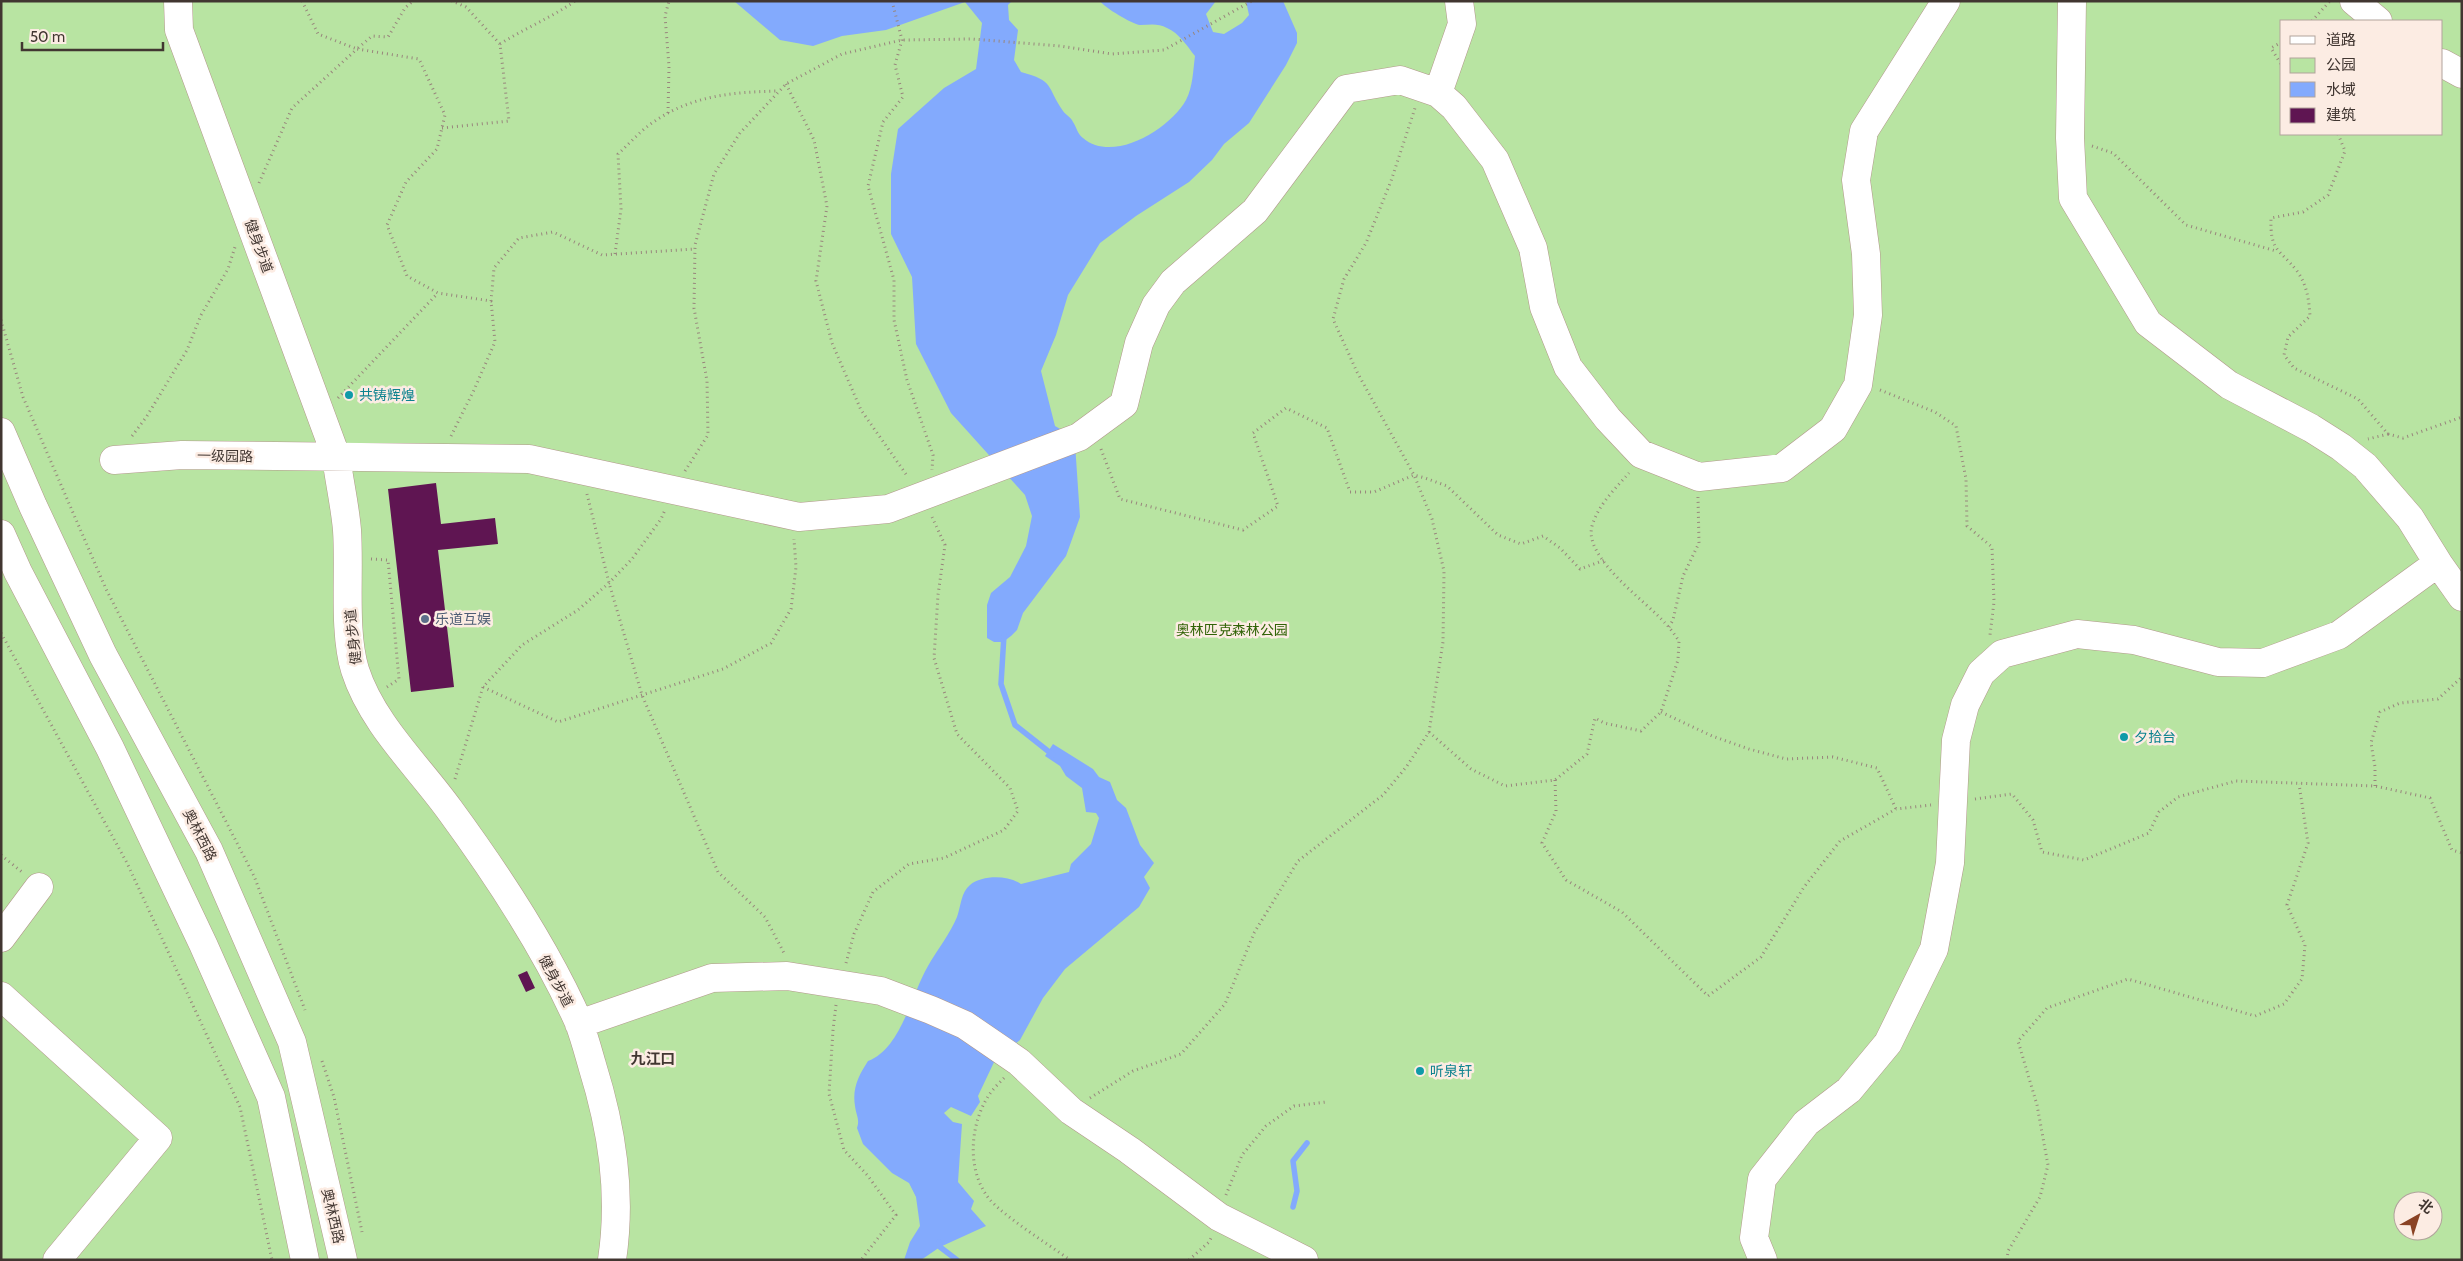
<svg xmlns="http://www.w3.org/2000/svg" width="2463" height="1261" font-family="Cabin,'Noto Sans SC',sans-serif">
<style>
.green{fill:#b8e4a2;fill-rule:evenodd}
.water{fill:#83aafd}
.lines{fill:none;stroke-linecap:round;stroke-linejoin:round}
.stream{stroke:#83aafd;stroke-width:5.5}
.building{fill:#5f1552}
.minor-casing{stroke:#b2988b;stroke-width:29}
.major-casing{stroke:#b2988b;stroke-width:29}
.path{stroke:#98867c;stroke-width:3;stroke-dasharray:1 4;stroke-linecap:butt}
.minor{stroke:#fff;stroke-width:28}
.major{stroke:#fff;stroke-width:28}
.culture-dot{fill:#0f9aa8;stroke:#fcece3;stroke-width:2}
.service-dot{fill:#5c6f8a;stroke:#fcece3;stroke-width:2}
.labels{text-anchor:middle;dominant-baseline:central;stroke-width:5;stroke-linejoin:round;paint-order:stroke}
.street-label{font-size:14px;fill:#413631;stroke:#fcece3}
.culture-label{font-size:14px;fill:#0d838f;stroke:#fcece3;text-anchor:start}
.service-label{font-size:14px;fill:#4e5e75;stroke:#fcece3;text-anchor:start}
.park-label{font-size:14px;fill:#316307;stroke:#fcece3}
.neighbourhood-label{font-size:15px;font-weight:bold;fill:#413631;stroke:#fcece3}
</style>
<rect width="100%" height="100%" fill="#f7dcce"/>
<!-- green -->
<path class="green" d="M1,1H2462V1260H1ZM2282,21H2442V134H2282ZM2403,1201H2433V1231H2403Z"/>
<!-- water -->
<path class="water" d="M734,1H1012L1008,5L1009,20L1018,30L1014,60L1021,72C1055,81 1046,86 1063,111C1066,115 1071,117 1073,122C1076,126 1078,135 1083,138C1113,164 1170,129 1186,100C1193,87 1193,70 1195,56C1187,46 1179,33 1167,28C1158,23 1150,25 1140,25C1132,24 1105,8 1100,1H1216L1206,14L1213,32L1224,34L1242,23L1249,15L1246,1H1283L1297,33V43L1286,65L1249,123L1224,144L1212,160L1189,182L1136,216L1100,243L1068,295L1056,335L1041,371L1055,426L1062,430L1074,429L1080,517L1066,556L1023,613L1017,630L1011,636L1003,642H994L987,638V605L991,593L1010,577L1026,546L1032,516L1025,495L951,413L916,344L912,277L891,234V174L898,129L944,88L976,69L982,23L965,2L886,30L842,36L813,46L780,40Z
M1053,744L1093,769L1099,777L1110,782L1117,800L1126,808L1140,845L1154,863L1144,877L1150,888L1139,907L1065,969L1043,998L1020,1040L995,1060L978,1096L980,1102L971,1116L951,1107L944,1113L953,1122L962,1124L958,1182L974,1201L971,1209L986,1226L940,1247L921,1260H904L910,1242L920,1226L916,1197L909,1183L892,1173L863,1144L857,1128C860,1119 856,1115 855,1106C852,1088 859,1075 868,1061C901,1049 911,995 928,966C937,950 950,934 957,917C961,906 961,892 970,885C982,875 1008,875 1021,884L1069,872L1071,864L1091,844L1099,818L1096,813L1086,812L1082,788L1066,776L1060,766L1045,756Z"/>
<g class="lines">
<!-- stream -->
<path class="stream" d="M1004,635L1001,684L1015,725L1053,755
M1293,1207L1297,1191L1293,1161L1307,1143
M939,1242L940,1247L957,1260"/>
</g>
<!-- building -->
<path class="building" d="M436,483L441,524L495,518L498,544L438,550L454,687L411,692L388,489Z
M527,971L535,988L526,992L518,975Z"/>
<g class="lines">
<defs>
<path id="minor" d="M178,1L179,30L336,456C339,480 345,506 347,530C350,572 343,631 355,670C372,723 417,765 449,809C496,873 547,950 579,1023C584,1036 588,1051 592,1065C612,1129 622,1193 612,1260
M2354,1L2378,21
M2442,63L2462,74
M1438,93L1462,24L1459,1
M114,460L182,455L529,459L799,517L888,509L1079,437L1124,404L1139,343L1156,305L1173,282L1255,211L1346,89L1400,80L1438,93L1454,107L1495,160L1533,248L1544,307L1568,367L1608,419L1641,454L1699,477L1782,468L1833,429L1858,385L1868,315L1866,254L1856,180L1864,131L1946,1
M2438,563L2462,597
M1,938L39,887
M1,996L158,1138L57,1260
M579,1024L712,978L787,976L881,991L931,1010L965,1025L1019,1062L1071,1111L1129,1150L1219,1217L1304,1260
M1763,1260L1754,1238L1762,1179L1806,1123L1849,1090L1888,1043L1934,949L1950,863L1956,740L1965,705L1981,673L2002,654L2077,634L2134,640L2218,662L2263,663L2339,635L2438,563L2410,518L2365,466L2341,447L2311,428L2229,385L2148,323L2073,198L2070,138L2072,1"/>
<path id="major" d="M1,432L33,506L103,655L209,851L292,1042L343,1260
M1,534L18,572L110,748L203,944L271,1097L305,1260"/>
</defs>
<!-- minor casing -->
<use href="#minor" class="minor-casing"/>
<!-- major casing -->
<use href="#major" class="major-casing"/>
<!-- path -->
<path class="path" d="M302,1L318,34L357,49L372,36L388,37L405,8L413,1
M892,1L902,40L895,65L903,97L883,122L868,186L894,280V320L907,380L933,455L932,470
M2312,21L2330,1
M2282,42L2271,48L2282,66
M500,44C525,28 551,18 575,1
M786,84L814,140L827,206L816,281L832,343L861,410L908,477
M668,113L669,66L665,16L669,1
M442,128L509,121L500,44L466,7L452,1
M2338,134L2345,151L2328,195L2303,212L2271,218C2270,252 2279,248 2297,271C2307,285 2309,300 2310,316L2288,337L2284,355L2294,368L2358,399L2388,434L2368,439
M2092,146L2113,153L2186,225L2276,251
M259,183L292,108L357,49L419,59L445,115L437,149L406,182L387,225L407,276L438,293L491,301L494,268L519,238L553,232L602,255L695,249
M615,254L621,209L618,154C630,143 641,130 655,121C693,95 735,92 779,91
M1,320L23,397L106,589L254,876L305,1010
M1880,390L1935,412L1956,426L1966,479L1967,526L1992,547L1994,602L1990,635
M338,398L438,293
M2388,434L2403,438L2462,417
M132,436L147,416L187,350L201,315L228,269L235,247
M451,436L474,390L495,342L491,301
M1101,449L1120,499L1243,530L1278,506L1253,433L1286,408L1327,428L1350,492H1374L1414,475L1425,478L1447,486L1498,535L1521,544L1543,536L1560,548L1580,569L1605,560
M685,471L708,435L707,381L694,308L695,245L714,174L740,133L786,84L842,54L902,40L972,39L1060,46L1112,54L1164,50L1252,1
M587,494L609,583L642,695L718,872L765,917L784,953
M371,559L388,560L399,679L387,687
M1669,627L1673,620L1683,576L1699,543L1698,497
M1,633L127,863L240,1107L272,1260
M483,687L558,722L723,669L771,643L791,609L796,567L794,539
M1661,712L1712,736L1749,749L1786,759L1833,757L1877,768L1896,809
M1429,732L1471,769L1505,786L1555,780L1587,754L1595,718L1604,723L1641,731L1661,712L1678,660L1679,641C1675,635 1670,628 1665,623C1647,602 1583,558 1592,526C1598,505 1615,489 1629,473
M455,779L483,687L522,645L578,610L609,583L632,559L661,519L665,510
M1555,780L1556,811L1542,843L1566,880L1622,912L1708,996L1761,957L1804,887L1840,841L1896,809L1931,805
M2375,786V767L2371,743L2380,712L2400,703L2438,699L2462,677
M1975,799L2012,794L2033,820L2042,852L2084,860L2149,833L2159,812L2178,797L2236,781L2375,786L2430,798L2452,850L2462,853
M1,855L22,872
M846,963L854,934L873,892L909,864L944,858L1004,830L1018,811L1010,788L957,734L934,658L938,595L945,545L932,517
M836,1005L833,1030L829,1094L844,1150L868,1176L896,1215L861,1260
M322,1061L334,1097L362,1232
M1004,1078C999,1083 993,1089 989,1095C968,1127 966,1178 995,1205C1017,1225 1045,1242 1070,1260
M1090,1098L1133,1071L1181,1054L1225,1004L1254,933L1298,861L1383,795L1407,766L1429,732L1443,642L1444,571L1432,519L1414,475L1357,372L1333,319L1344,279L1366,243L1391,181L1415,108
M1226,1195L1242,1155L1266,1126L1294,1106L1326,1102
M1189,1260L1209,1242L1211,1238
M2007,1260L2008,1251L2040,1197L2048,1165L2037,1105L2018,1041L2047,1008L2128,979L2255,1016L2284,1004L2302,979L2305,945L2287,905L2308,843L2299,784"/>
<!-- minor -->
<use href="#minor" class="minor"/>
<!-- major -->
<use href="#major" class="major"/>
</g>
<!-- markers -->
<g class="culture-dot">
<circle cx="349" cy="395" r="5"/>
<circle cx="2124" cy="737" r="5"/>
<circle cx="1420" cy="1071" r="5"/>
</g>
<circle class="service-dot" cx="425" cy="619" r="5"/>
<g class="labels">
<!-- street labels -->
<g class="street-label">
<text transform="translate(259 246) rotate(70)">健身步道</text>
<text transform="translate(225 456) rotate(1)">一级园路</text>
<text transform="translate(353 637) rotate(-96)">健身步道</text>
<text transform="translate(200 835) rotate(63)">奥林西路</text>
<text transform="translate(556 981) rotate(62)">健身步道</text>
<text transform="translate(333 1216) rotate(77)">奥林西路</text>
</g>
<!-- culture labels -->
<g class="culture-label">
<text x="359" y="395">共铸辉煌</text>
<text x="2134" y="737">夕拾台</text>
<text x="1430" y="1071">听泉轩</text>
</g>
<!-- service labels -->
<g class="service-label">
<text x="435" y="619">乐道互娱</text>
</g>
<!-- park labels -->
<g class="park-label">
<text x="1232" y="630">奥林匹克森林公园</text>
</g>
<!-- neighbourhood labels -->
<g class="neighbourhood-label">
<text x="653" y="1059">九江口</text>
</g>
</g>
<!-- border -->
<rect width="2463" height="1261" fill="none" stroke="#413631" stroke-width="5"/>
<!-- legend -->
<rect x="2280" y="20" width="162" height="115" fill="#fcece3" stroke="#b1a39c"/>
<rect x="2290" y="36" width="25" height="8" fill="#ffffff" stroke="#b1a39c"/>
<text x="2326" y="45" font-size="15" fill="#413631">道路</text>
<rect x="2290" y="58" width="25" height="15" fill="#b8e4a2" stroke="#b1a39c"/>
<text x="2326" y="70" font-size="15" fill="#413631">公园</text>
<rect x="2290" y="82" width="25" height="15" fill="#83aafd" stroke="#b1a39c"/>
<text x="2326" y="95" font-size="15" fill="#413631">水域</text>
<rect x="2290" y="108" width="25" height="15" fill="#5f1552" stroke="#b1a39c"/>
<text x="2326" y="120" font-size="15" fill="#413631">建筑</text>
<!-- north arrow -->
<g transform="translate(2418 1216) rotate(39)"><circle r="24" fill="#fcece3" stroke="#b1a39c"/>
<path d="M0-4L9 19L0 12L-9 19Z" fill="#8a4224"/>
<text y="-8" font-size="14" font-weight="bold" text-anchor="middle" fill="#413631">北</text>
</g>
<!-- scale -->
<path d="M22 42v8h141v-8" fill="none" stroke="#413631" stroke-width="2.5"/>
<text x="30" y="42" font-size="15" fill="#413631" stroke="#fcece3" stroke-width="4" paint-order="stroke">50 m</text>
</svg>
